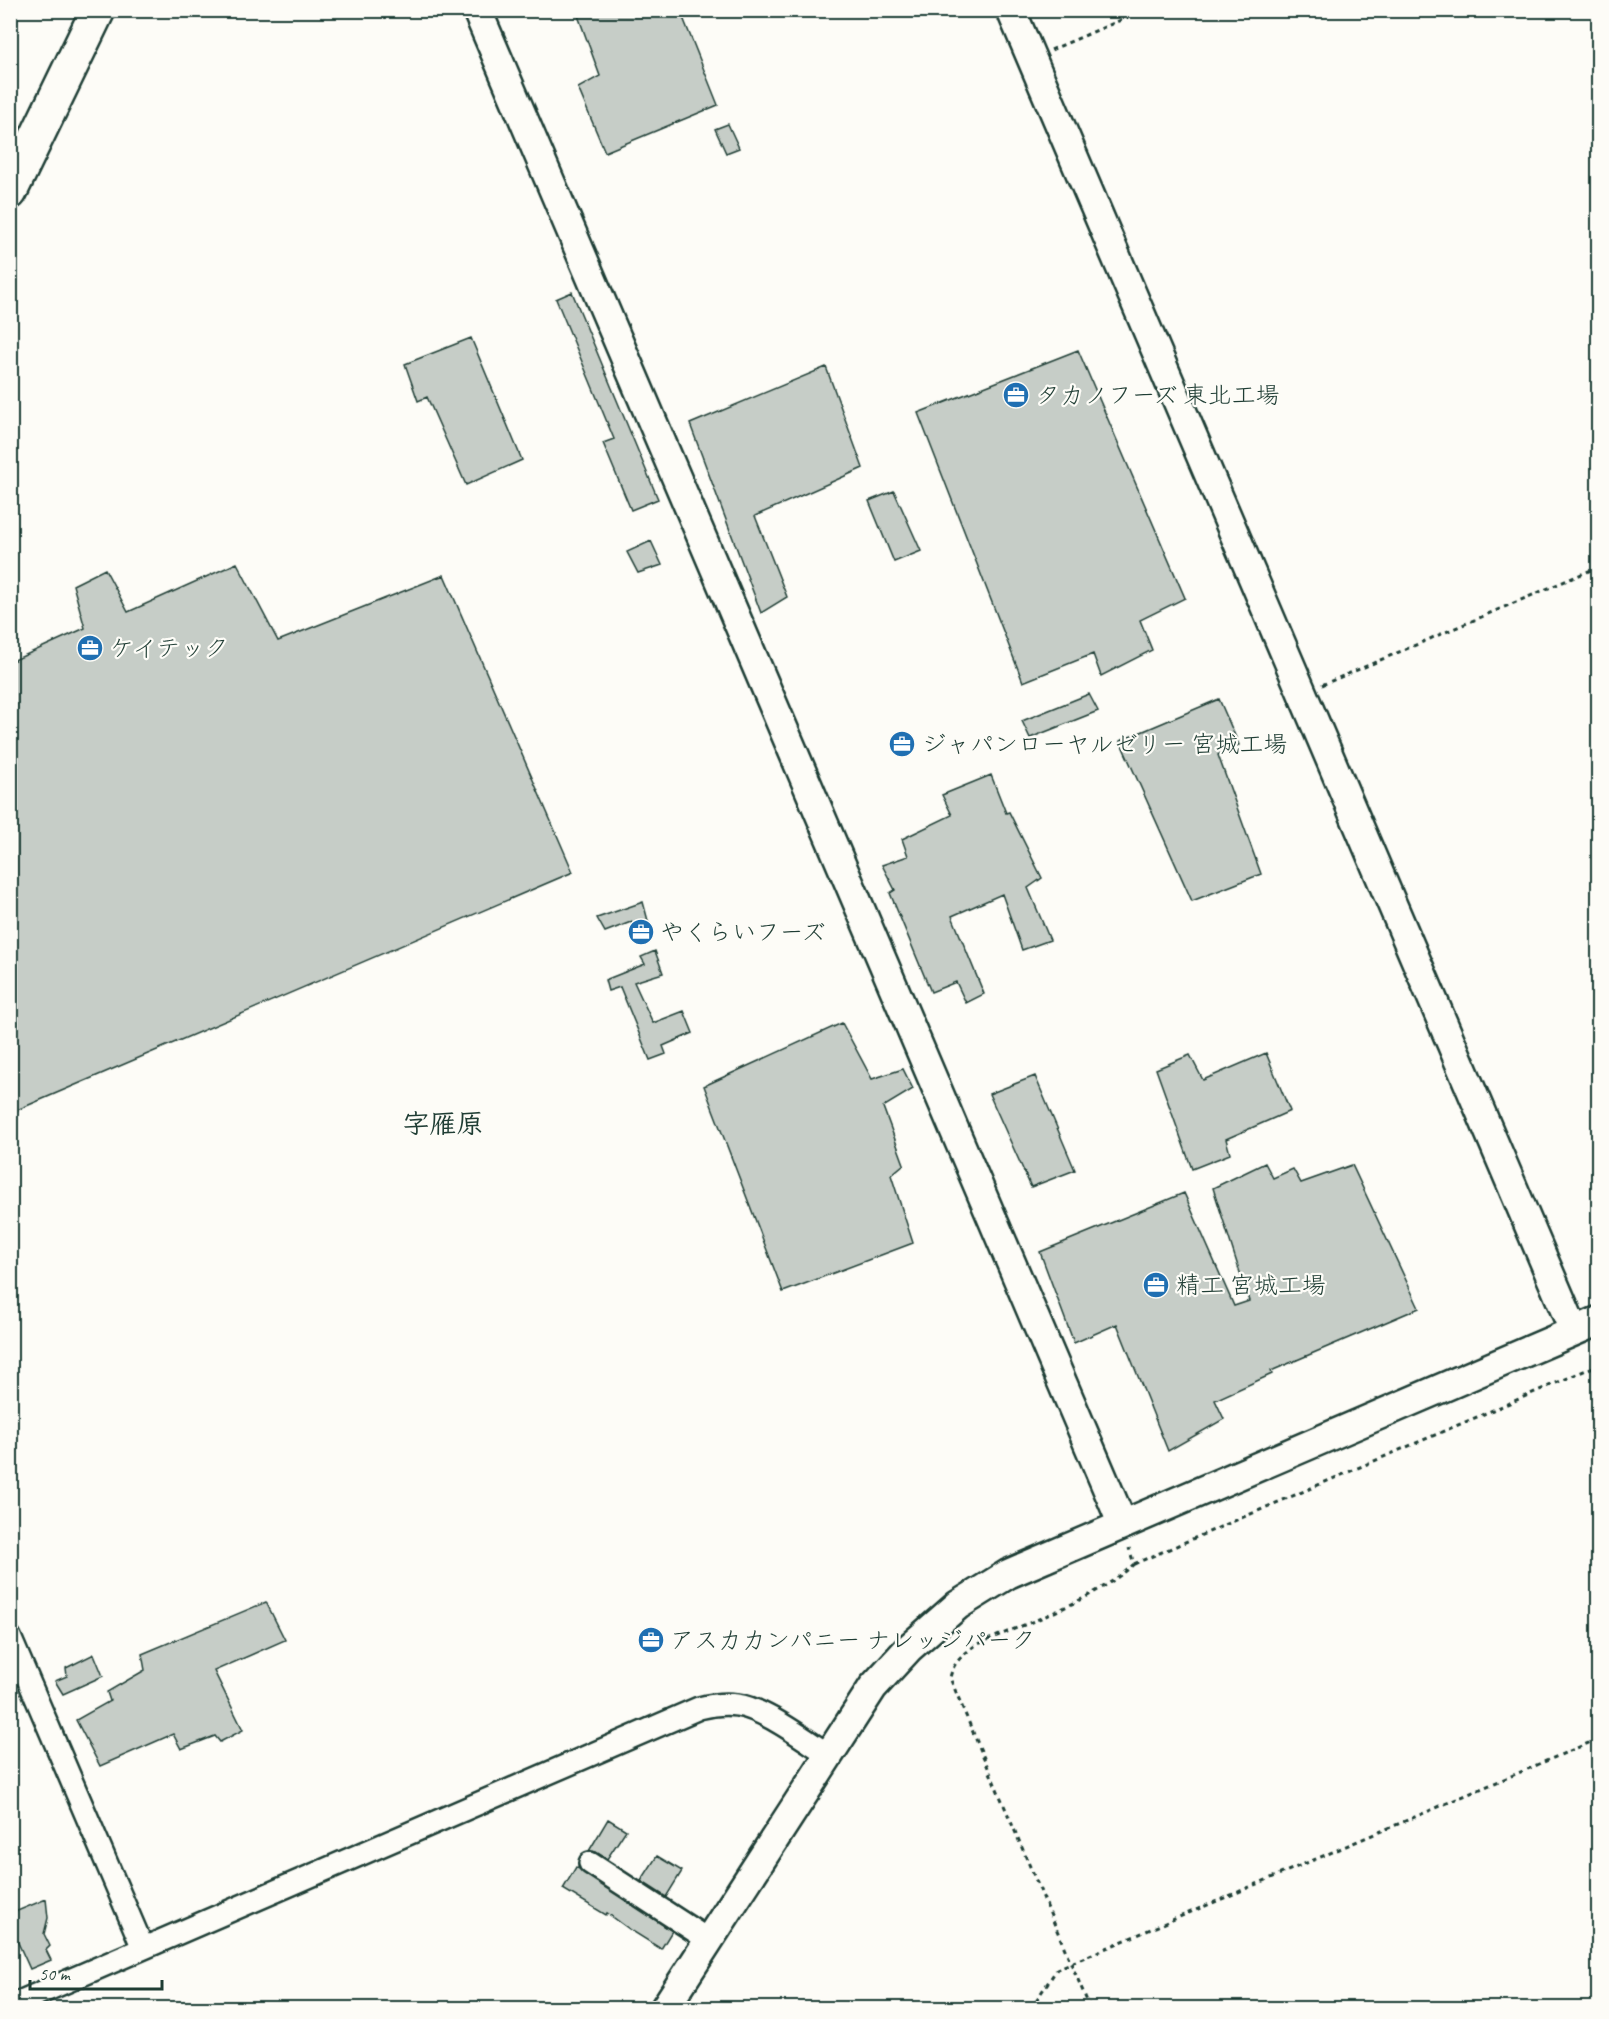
<svg xmlns="http://www.w3.org/2000/svg" width="1609" height="2019" font-family="Caveat,'Klee One',sans-serif">
<style>
.building{fill:#c6cdc7;stroke:#1f3d34;stroke-width:1.5}
.lines{fill:none;stroke-linecap:round;stroke-linejoin:round}
.street-casing{stroke:#1f3d34;stroke-width:26}
.secondary-casing{stroke:#1f3d34;stroke-width:33}
.highway-casing{stroke:#1f3d34;stroke-width:38}
.path{stroke:#1f3d34;stroke-width:3;stroke-dasharray:4.5 4.5;stroke-linecap:butt}
.street{stroke:#fdfcf7;stroke-width:21}
.secondary{stroke:#fdfcf7;stroke-width:28}
.highway{stroke:#fdfcf7;stroke-width:33}
.labels{text-anchor:middle;dominant-baseline:central;stroke-width:4.5;stroke-linejoin:round;paint-order:stroke}
.poi-label{font-size:24px;fill:#1f3d34;stroke:#fdfcf7;text-anchor:start}
.quarter-label{font-size:27px;font-weight:bold;fill:#1f3d34;stroke:#fdfcf7}
</style>
<rect width="100%" height="100%" fill="#fdfcf7"/>
<filter id="ink" filterUnits="userSpaceOnUse"><feTurbulence type="fractalNoise" baseFrequency=".0167" numOctaves="2"/><feDisplacementMap in="SourceGraphic" scale="12" xChannelSelector="R" yChannelSelector="G"/><feConvolveMatrix kernelMatrix="1 2 1 2 8 2 1 2 1" color-interpolation-filters="sRGB"/></filter>
<g filter="url(#ink)">
<!-- building -->
<path class="building" d="M576,10H680L718,105L605,152L578,88L600,76Z
M728,124L739,148L726,153L715,129Z
M572,292L658,499L631,510L603,443L614,439L556,299Z
M471,338L522,460L466,485L427,397L418,401L405,364Z
M1078,350L1185,598L1140,620L1152,650L1101,676L1093,654L1023,682L918,413Z
M826,367L863,468L755,516L787,597L761,613L690,424Z
M894,491L921,551L894,562L869,501Z
M651,541L662,565L638,573L627,552Z
M237,563L278,641L444,575L573,872L10,1113V662L85,628L73,585L105,569L128,612Z
M1089,694L1098,711L1030,738L1022,721Z
M1219,699L1239,745L1218,755L1261,874L1192,901L1120,741Z
M991,775L1006,813L1009,812L1042,878L1028,888L1050,940L1022,950L1002,894L952,916L984,994L966,1003L956,982L931,992L890,893L895,890L882,865L908,856L902,839L952,815L942,795Z
M643,902L651,932L639,936L631,922L605,932L597,918Z
M655,951L663,973L634,982L653,1023L684,1011L693,1033L663,1046L666,1054L650,1060L620,987L608,991L605,980L645,964L641,957Z
M842,1023L872,1079L903,1069L913,1089L883,1107L904,1164L891,1175L913,1243L783,1292L704,1086Z
M1266,1053L1290,1111L1226,1139L1230,1154L1192,1169L1156,1069L1190,1055L1203,1080Z
M1035,1076L1075,1170L1031,1187L989,1094Z
M1265,1163L1273,1178L1293,1169L1301,1183L1352,1165L1419,1308L1271,1371L1272,1374L1215,1400L1224,1419L1168,1451L1117,1324L1074,1343L1040,1252L1184,1193L1234,1306L1249,1301L1213,1188Z
M266,1602L285,1640L214,1671L243,1730L220,1742L215,1736L181,1749L173,1734L100,1766L76,1720L110,1701L107,1692L145,1670L142,1654Z
M94,1654L103,1676L63,1694L55,1681L67,1676L66,1668Z
M608,1819L626,1830L607,1859L596,1852L589,1851Z
M657,1856L682,1871L666,1897L641,1881Z
M576,1867L672,1931L661,1949L629,1929L607,1913L606,1915L563,1889Z
M46,1899L48,1918L44,1934L50,1946L46,1950L51,1960L30,1969L10,1925V1914Z"/>
<g class="lines">
<defs>
<path id="street" d="M10,1637L143,1948
M590,1863L710,1941
M10,2006L699,1708C711,1705 724,1703 737,1705C763,1708 805,1740 829,1755"/>
<path id="secondary" d="M477,10L1122,1523
M1011,10L1574,1331
M665,2008L873,1687L909,1648L958,1605L1008,1574L1598,1321"/>
<path id="highway" d="M10,192L98,10"/>
</defs>
<!-- street casing -->
<use href="#street" class="street-casing"/>
<!-- secondary casing -->
<use href="#secondary" class="secondary-casing"/>
<!-- highway casing -->
<use href="#highway" class="highway-casing"/>
<!-- path -->
<path class="path" d="M1051,50L1144,10
M1322,685L1598,567
M1134,1564L1598,1365
M1031,2008L1057,1969L1598,1739
M1090,2008L950,1678C953,1662 963,1655 976,1645C1026,1623 1094,1601 1134,1564L1129,1548"/>
<!-- street -->
<use href="#street" class="street"/>
<!-- secondary -->
<use href="#secondary" class="secondary"/>
<!-- highway -->
<use href="#highway" class="highway"/>
</g>
</g>
<!-- icons -->
<defs>
<symbol id="office-disc" viewBox="-11 -11 22 22"><circle r="9.5" fill="#1f6fb2" stroke="#fdfcf7"/><path d="M-6-3h4V-5.5h4V-3h4V5H-6ZM-1-4.5V-3h2v-1.5ZM-6 0V1H6V0Z" fill="#fff"/></symbol>
</defs>
<g fill-rule="evenodd">
<use href="#office-disc" x="1001" y="380" width="30" height="30"/>
<use href="#office-disc" x="75" y="633" width="30" height="30"/>
<use href="#office-disc" x="887" y="729" width="30" height="30"/>
<use href="#office-disc" x="626" y="917" width="30" height="30"/>
<use href="#office-disc" x="1141" y="1270" width="30" height="30"/>
<use href="#office-disc" x="636" y="1625" width="30" height="30"/>
</g>
<g class="labels">
<!-- poi labels -->
<g class="poi-label">
<text x="1036" y="395">タカノフーズ 東北工場</text>
<text x="110" y="648">ケイテック</text>
<text x="922" y="744">ジャパンローヤルゼリー 宮城工場</text>
<text x="660" y="932">やくらいフーズ</text>
<text x="1176" y="1285">精工 宮城工場</text>
<text x="670" y="1640">アスカカンパニー ナレッジパーク</text>
</g>
<!-- quarter labels -->
<g class="quarter-label">
<text x="443" y="1124">字雁原</text>
</g>
</g>
<!-- margin -->
<rect width="1609" height="2019" fill="none" stroke="#fdfcf7" stroke-width="36"/>
<rect x="18" y="18" width="1573" height="1983" fill="none" stroke="#1f3d34" stroke-width="2" filter="url(#ink)"/>
<!-- scale -->
<path d="M30 1980v9h132v-9" fill="none" stroke="#1f3d34" stroke-width="3"/>
<text x="39" y="1980" font-size="18" fill="#1f3d34" stroke="#fdfcf7" stroke-width="4.5" paint-order="stroke">50 m</text>
</svg>
